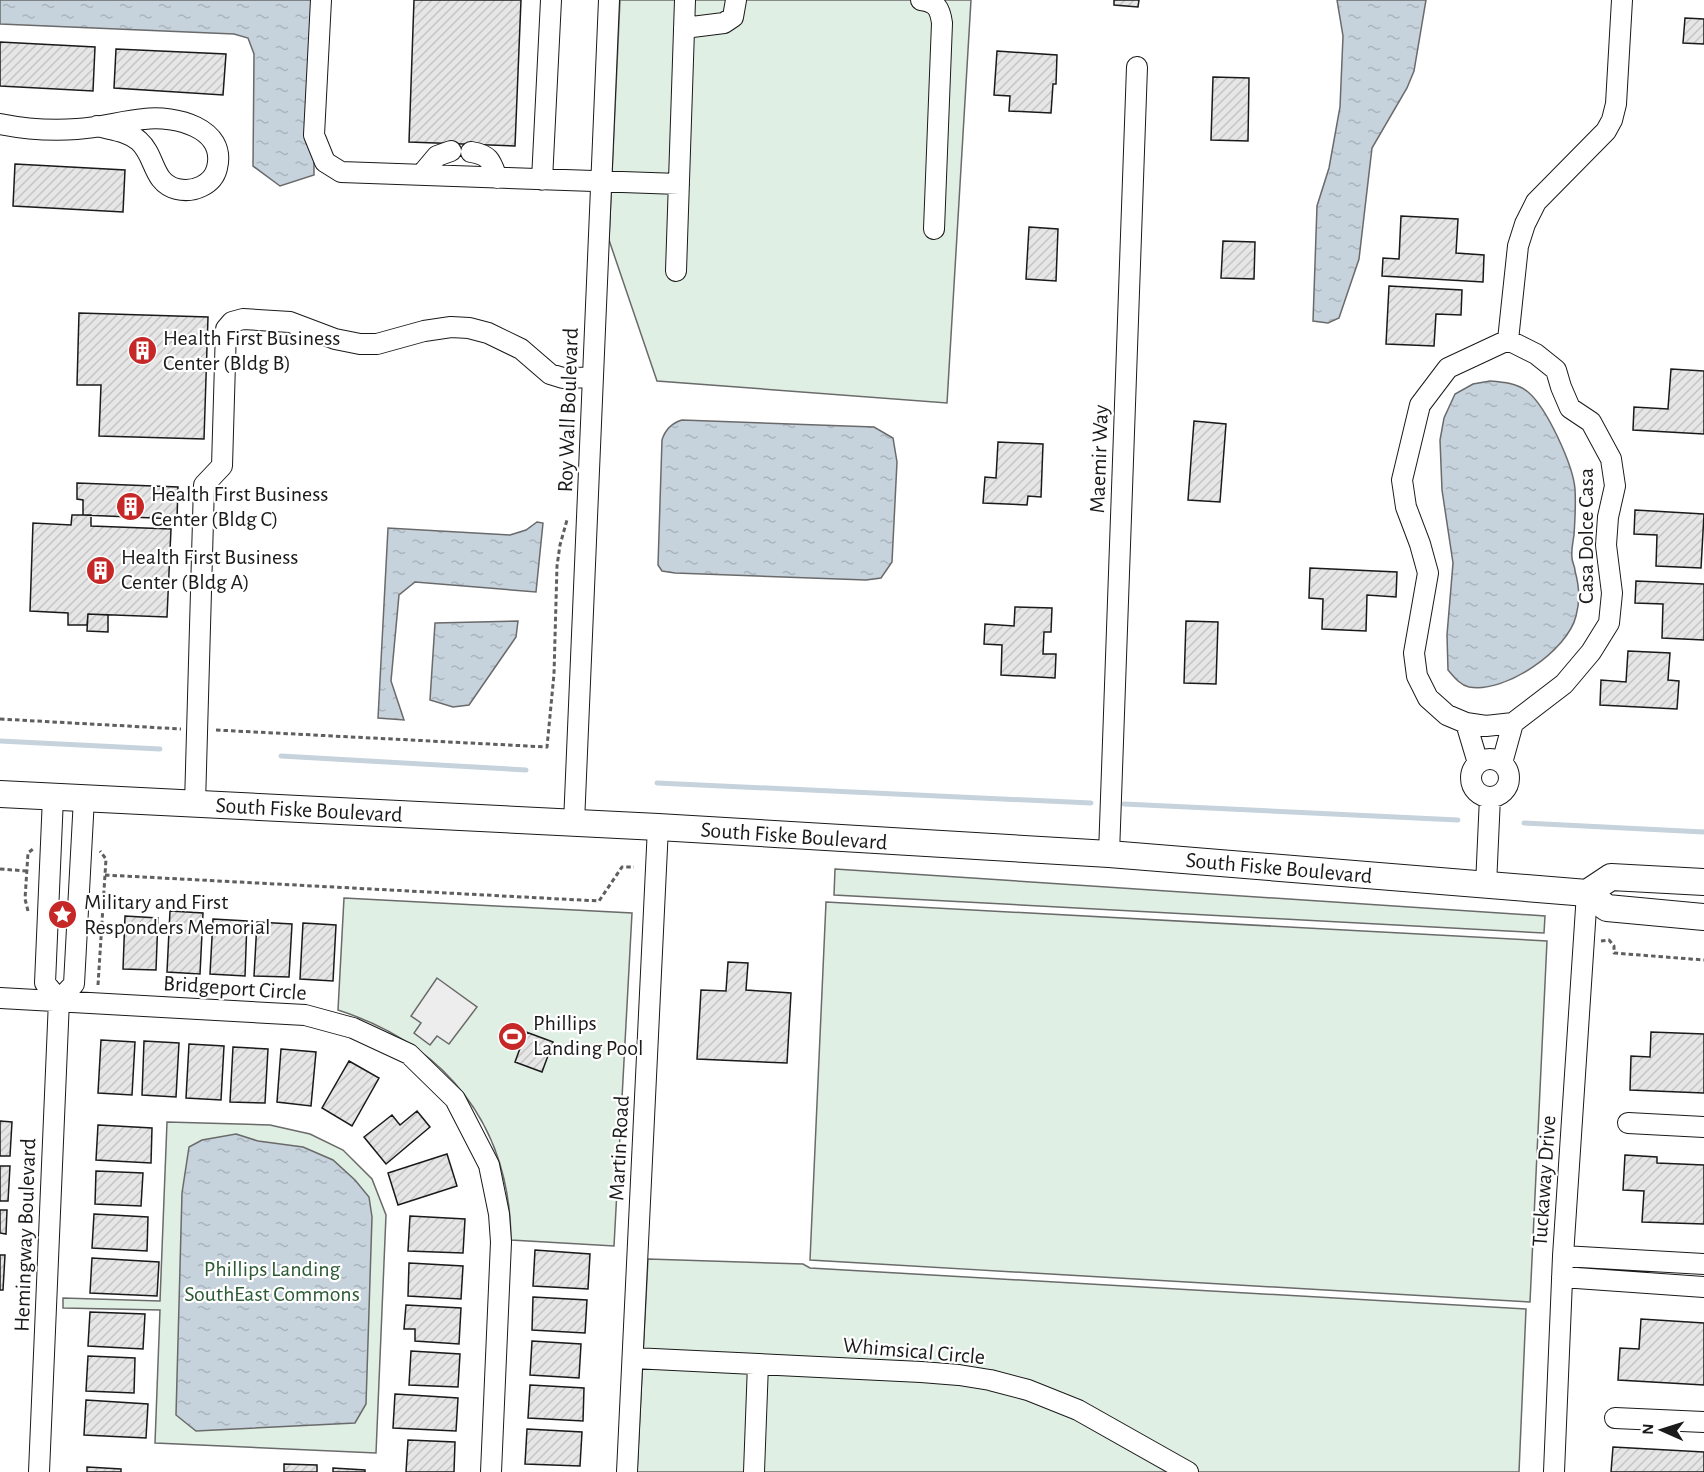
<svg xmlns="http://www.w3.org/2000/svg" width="1704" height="1472" font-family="'Alegreya Sans',sans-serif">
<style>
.green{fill:#e0efe3;stroke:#6a6a6a;stroke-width:1.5}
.parking{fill:#ededed;stroke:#6a6a6a;stroke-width:1.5}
.water{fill:url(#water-ripples);stroke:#6a6a6a;stroke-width:1.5}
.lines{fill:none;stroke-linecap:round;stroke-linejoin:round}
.stream{stroke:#c6d2dc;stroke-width:5}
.building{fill:url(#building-hatch);stroke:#1a1a1a;stroke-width:1.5}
.minor-casing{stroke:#1a1a1a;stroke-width:22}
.major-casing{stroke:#1a1a1a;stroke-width:28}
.path{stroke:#5f5f5f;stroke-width:3;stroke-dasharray:4.5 3;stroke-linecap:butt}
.minor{stroke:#fff;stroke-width:20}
.major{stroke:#fff;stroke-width:26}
.labels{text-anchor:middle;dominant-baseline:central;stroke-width:4.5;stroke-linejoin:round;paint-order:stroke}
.poi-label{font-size:22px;fill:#1a1a1a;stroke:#fff;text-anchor:start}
.street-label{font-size:22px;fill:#1a1a1a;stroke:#fff}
.park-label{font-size:22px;fill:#2b5a34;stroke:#fff}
</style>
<defs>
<pattern id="water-ripples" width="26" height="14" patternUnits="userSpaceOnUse" patternTransform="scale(1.5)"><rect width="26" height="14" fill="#c6d2dc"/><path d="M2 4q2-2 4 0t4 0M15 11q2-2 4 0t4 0" fill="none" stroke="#aab4bc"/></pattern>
<pattern id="building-hatch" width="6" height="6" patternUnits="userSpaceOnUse" patternTransform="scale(1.5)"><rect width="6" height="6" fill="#e6e6e6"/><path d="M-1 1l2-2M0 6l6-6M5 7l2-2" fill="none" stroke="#c5c5c5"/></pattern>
</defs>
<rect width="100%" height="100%" fill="#fff"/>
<!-- green -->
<path class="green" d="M620,0H971L947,403L657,381L609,240Z
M835,869L1545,916L1544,933L834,895Z
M344,898L632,913L614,1246L511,1240C510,1125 446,1045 338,1010Z
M826,902L1547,941L1530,1302L810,1260Z
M167,1122L270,1125L310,1134L343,1150L372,1179L386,1215L376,1453L155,1443L160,1310L63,1308V1298L160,1301Z
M648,1259L803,1264L810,1268L1526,1309L1519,1472H637Z"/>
<!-- parking -->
<path class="parking" d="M437,978L477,1007L449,1044L437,1036L430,1045L414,1033L421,1023L411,1016Z"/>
<!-- water -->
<path class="water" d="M0,0H313L314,175L280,186L253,166L254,54L248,38L234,34L0,24Z
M1337,0H1426L1414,71L1407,88L1372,148L1359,259L1339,318L1328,323L1313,321L1317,206L1329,168L1340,107L1343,36Z
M1490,381C1503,382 1517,383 1528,392C1547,408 1573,465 1575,489C1576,505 1575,520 1574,535C1573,542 1571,550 1572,558C1572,562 1575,566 1575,571C1579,585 1580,602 1576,616C1568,650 1505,694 1469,687C1460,685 1454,677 1448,670L1447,635L1453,563L1442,490L1440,440L1444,418L1455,394L1473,384Z
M682,420L874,427L893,438L897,462L892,562L881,578L866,580L675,573L662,571L658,565L662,440C665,430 672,423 682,420Z
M537,522L543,523L536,592L415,582L399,595L391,681L404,720L378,718L388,528L510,535L526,530Z
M518,621L516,637L469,705L453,707L430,700L435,623Z
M236,1134L258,1141L303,1147L333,1160L355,1180L369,1197L372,1217L366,1404L355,1423L196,1431L176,1415L182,1193L189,1147L202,1140Z"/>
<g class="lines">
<!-- stream -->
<path class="stream" d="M0,741L160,749
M281,756L526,770
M657,783L1091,803
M1124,804L1458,820
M1524,823L1704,832"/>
</g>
<!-- building -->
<path class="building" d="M414,0H521L515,146L409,142Z
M1114,0H1139L1138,7L1114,5Z
M1685,18L1704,19V44L1683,43Z
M0,42L95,47L93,91L0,86Z
M116,49L226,54L223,95L114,88Z
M997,51L1057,55L1056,84H1053L1051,113L1009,111L1010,96L994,95Z
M1213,77L1249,78L1248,141L1211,140Z
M15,164L125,170L123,212L13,206Z
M1401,216L1458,219L1456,253L1484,255L1483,282L1382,276L1383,258L1399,259Z
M1029,227L1058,229L1056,281L1026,279Z
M1223,241L1255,242L1254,279L1221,278Z
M1389,286L1462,290L1461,315L1436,314L1434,346L1386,344Z
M79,313L208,317L204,439L99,436L101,385H77Z
M1671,369L1704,371V434L1633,430L1634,407L1668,409Z
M1194,421L1226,424L1220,502L1188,500Z
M998,442L1043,444L1041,497L1028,496L1027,505L983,503L985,477L996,478Z
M77,483L178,487L177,519L83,515V500L77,499Z
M1635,510L1704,514L1701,568L1656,566L1657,535L1634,534Z
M72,515H91V526L171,529L167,617L88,614L87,625H68V613L30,611L33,523L71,525Z
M1310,568L1397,572L1396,597L1367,595L1366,631L1322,629L1323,599L1309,598Z
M1636,581L1704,584V640L1662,638L1663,604L1635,603Z
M1015,607L1052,608L1051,632H1044L1043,654H1056L1055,678L1001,675L1002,645L984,644L985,624L1014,626Z
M88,614L108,615V632L87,631Z
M1186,621L1218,622L1216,684L1184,683Z
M1628,651L1670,653L1668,680L1679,681L1677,709L1600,705L1601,680L1626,682Z
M170,911L203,913L200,974L167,972Z
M125,916L158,918L156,970L123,969Z
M213,919L247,921L245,976L210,974Z
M257,922L292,924L289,977L254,976Z
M303,923L336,925L333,981L300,979Z
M728,962L748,963L746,990L791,993L787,1063L697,1059L701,990L726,991Z
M526,1032L553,1042L542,1072L515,1062Z
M1651,1032L1704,1034V1093L1630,1090L1631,1056L1650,1057Z
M101,1040L135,1042L132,1095L98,1093Z
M144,1041L179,1043L176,1097L142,1095Z
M189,1044L224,1046L221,1100L186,1098Z
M233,1047L268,1049L265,1103L230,1102Z
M281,1049L316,1052L311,1106L277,1102Z
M349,1061L379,1078L352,1126L322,1108Z
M417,1111L430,1127L386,1164L364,1137L392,1115L400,1125Z
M0,1121L12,1122L10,1156H0Z
M98,1125L152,1128L151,1163L96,1160Z
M447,1154L457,1186L398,1205L388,1173Z
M1625,1155L1657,1157V1163L1704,1165V1224L1642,1222L1644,1191L1623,1190Z
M0,1166H10L8,1201H0Z
M96,1171L143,1173L141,1206L95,1204Z
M0,1210H7L6,1234L0,1233Z
M94,1214L148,1217L147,1251L92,1248Z
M410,1216L465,1219L463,1253L408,1251Z
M535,1250L590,1254L588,1289L533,1286Z
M0,1255H5L3,1290H0Z
M92,1258L159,1262L157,1296L90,1293Z
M409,1263L463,1266L461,1299L408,1296Z
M533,1297L587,1300L585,1333L532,1330Z
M406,1305L461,1308L459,1344L415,1341V1329H404Z
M90,1312L145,1314L143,1349L88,1346Z
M1641,1319L1704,1323V1385L1618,1380L1620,1348L1639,1349Z
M532,1341L581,1344L579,1378L530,1375Z
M411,1351L460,1354L458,1387L409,1385Z
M88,1356L135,1358L134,1393L86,1391Z
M530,1385L584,1388L583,1421L528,1418Z
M395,1394L458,1398L456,1431L393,1428Z
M86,1400L148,1404L146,1438L84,1435Z
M527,1429L582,1432L580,1466L525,1464Z
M408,1440L455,1442L454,1472H406Z
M1613,1447L1704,1452V1472H1611Z
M284,1464L317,1465V1472H284Z
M87,1467L121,1469V1472H87Z
M333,1468L365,1470V1472H333Z"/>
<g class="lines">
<defs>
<path id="minor" d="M321,0L314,135L325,162L341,172L679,184
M921,0C936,2 940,8 942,23L934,229
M684,28L724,23L733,17L736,0
M0,124C25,129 51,131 77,129C99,128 122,121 144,119C175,115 227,128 217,168C213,185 193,193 177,189C152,183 156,156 139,141C128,131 111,130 97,126
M471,152C490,155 491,161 497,178
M421,175L437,156L451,151
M542,180L551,0
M676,271L685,0
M1508,340L1536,354L1556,370L1561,387L1570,408L1591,422L1611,459L1615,486L1608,517L1606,545L1612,593L1609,623L1591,652L1564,684L1513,723L1486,726L1466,723L1447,715L1428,698L1417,676L1414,653L1428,573L1420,544L1406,507L1402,480L1420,405L1448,368Z
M1508,340L1518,246L1525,224L1536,202L1606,131L1612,120L1616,104L1622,0
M1466,723L1478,763
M1471 778a19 19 0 1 1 38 0a19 19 0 1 1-38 0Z
M1502,763L1513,723
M53,797L45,983L59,1000
M195,804L204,485L222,466L226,329L232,322L243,319L290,322L335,339L360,344H377L424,331L451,327L469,328L488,333L521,349L550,374L563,378L593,377
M574,823L609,0
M1109,854L1137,67
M1486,885L1490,797
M0,998L305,1015L353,1028L409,1054L455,1099L489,1165L499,1214L501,1242L491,1472
M1628,1123L1704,1127
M1563,1256L1704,1264
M1562,1277L1704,1287
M633,1358L921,1372L959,1375L990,1380L1028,1390L1078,1410L1188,1472
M1615,1418L1704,1422
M39,1472L59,1000L74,984L84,798
M627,1472L658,827
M754,1472L758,1364
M1554,1472L1563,1256L1587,893"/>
<path id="major" d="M0,794L658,827L1109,854L1587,893L1607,908L1704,917
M1587,893L1611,877L1704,882"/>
</defs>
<!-- minor casing -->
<use href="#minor" class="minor-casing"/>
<!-- major casing -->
<use href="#major" class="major-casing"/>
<!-- path -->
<path class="path" d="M0,719L181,729
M216,730L547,747L554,674L557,566L560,545L567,520
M0,869L27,871
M105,875L599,901L622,867H634
M28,911L25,899L28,853L33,849
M1601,941L1609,940L1614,946V953L1704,960
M98,985L106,859L100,851"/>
<!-- minor -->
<use href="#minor" class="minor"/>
<!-- major -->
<use href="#major" class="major"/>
</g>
<!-- icons -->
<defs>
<symbol id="building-disc" viewBox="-11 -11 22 22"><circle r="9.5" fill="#c62828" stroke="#fff"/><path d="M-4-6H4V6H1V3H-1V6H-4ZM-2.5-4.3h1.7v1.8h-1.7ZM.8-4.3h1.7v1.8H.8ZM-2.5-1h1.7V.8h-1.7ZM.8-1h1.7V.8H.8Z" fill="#fff"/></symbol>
<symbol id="sight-disc" viewBox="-11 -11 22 22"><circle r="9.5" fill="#c62828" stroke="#fff"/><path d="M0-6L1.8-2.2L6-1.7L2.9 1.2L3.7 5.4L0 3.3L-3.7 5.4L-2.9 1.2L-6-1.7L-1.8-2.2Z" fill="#fff"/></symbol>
<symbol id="stadium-disc" viewBox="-11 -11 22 22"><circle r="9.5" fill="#c62828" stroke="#fff"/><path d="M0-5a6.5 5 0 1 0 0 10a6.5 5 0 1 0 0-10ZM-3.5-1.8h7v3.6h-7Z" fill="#fff"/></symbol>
</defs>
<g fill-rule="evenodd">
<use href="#building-disc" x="126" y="334" width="33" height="33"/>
<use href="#building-disc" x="114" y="490" width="33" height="33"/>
<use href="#building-disc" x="84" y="554" width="33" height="33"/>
<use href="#sight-disc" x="46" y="898" width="33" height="33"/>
<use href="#stadium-disc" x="496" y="1020" width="33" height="33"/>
</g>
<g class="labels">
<!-- poi labels -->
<g class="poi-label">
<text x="163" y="338">Health First Business<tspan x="163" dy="25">Center (Bldg B)</tspan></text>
<text x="151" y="494">Health First Business<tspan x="151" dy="25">Center (Bldg C)</tspan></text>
<text x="121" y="557">Health First Business<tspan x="121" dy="25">Center (Bldg A)</tspan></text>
<text x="84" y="902">Military and First<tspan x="84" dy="25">Responders Memorial</tspan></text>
<text x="533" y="1023">Phillips<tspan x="533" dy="25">Landing Pool</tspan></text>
</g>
<!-- street labels -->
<g class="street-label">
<text transform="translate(568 410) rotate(-88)">Roy Wall Boulevard</text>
<text transform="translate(1099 459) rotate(-88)">Maemir Way</text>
<text transform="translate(1586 536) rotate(-90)">Casa Dolce Casa</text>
<text transform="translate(309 810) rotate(3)">South Fiske Boulevard</text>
<text transform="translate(794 836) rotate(4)">South Fiske Boulevard</text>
<text transform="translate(1279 868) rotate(5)">South Fiske Boulevard</text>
<text transform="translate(235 988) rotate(4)">Bridgeport Circle</text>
<text transform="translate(619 1148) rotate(-87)">Martin Road</text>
<text transform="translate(1544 1181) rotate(-86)">Tuckaway Drive</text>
<text transform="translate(25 1235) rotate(-88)">Hemingway Boulevard</text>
<text transform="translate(914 1351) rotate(5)">Whimsical Circle</text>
</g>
<!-- park labels -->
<g class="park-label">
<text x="272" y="1269">Phillips Landing<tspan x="272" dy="25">SouthEast Commons</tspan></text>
</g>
</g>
<!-- north arrow -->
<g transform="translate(1662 1430) rotate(273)" stroke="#ffffff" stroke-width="4.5" paint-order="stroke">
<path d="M0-4.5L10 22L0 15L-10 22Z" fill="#1a1a1a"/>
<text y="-9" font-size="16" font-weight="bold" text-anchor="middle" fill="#1a1a1a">N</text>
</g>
</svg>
